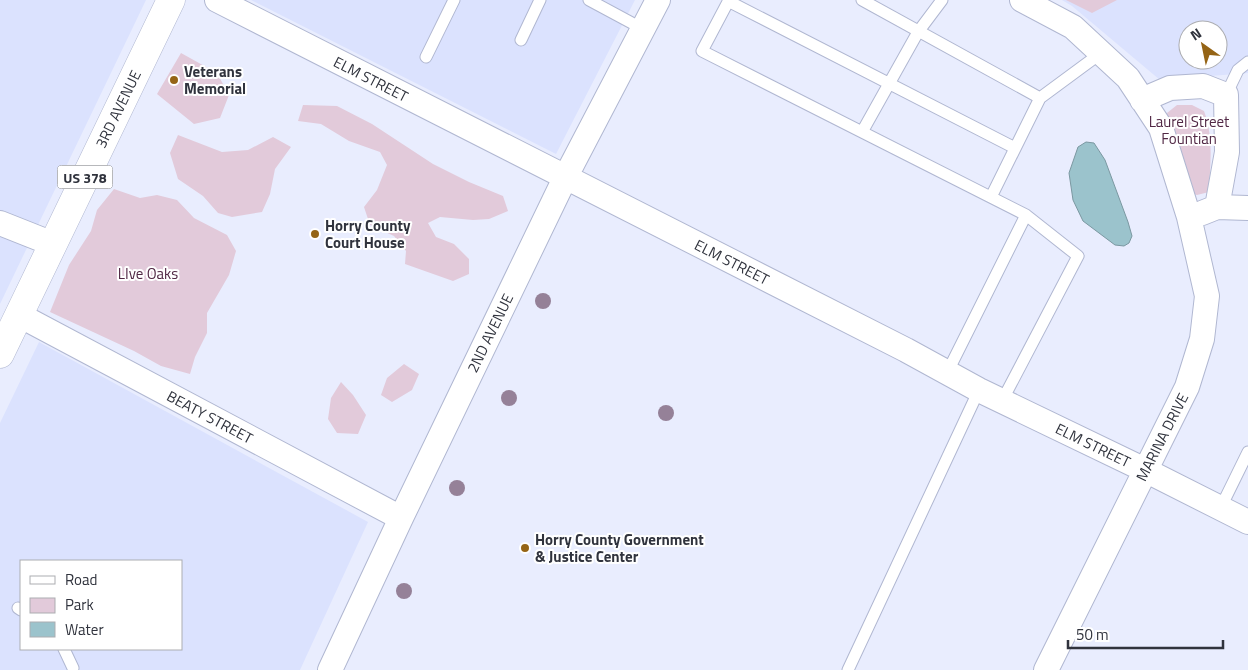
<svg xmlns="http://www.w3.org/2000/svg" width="1248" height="670" font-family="'Titillium Web',sans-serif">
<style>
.built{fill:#dbe2fe;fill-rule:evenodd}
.green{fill:#e2cada}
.water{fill:#9bc3cc;stroke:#7b98a1}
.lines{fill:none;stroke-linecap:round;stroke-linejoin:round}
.lane-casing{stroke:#b0b7d1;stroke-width:13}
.street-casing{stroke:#b0b7d1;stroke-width:26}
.primary-casing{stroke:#b0b7d1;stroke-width:29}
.lane{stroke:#fff;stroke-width:11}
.street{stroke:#fff;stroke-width:24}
.primary{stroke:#fff;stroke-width:28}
.tree{fill:#958198}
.poi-dot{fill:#956415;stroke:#fff;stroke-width:2}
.labels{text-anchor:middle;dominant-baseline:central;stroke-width:4;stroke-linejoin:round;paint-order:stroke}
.shield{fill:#fff;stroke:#6e7077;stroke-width:1}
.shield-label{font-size:14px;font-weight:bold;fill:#30333d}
.poi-label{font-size:15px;font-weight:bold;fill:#30333d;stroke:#fff;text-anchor:start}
.street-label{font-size:15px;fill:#30333d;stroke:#fff}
.park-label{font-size:15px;fill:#512845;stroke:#fff}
</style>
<rect width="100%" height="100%" fill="#e9edfe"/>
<!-- built -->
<path class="built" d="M0,0H146L0,304Z
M251,0H635L556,154Z
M1062,0H1248V73L1160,80L1072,6ZM1188,30H1218V60H1188Z
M39,342L368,522L300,670H0V423ZM21,561H181V649H21Z"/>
<!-- green -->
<path class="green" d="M1066,0H1117L1092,13Z
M181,53L217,73L229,95L220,118L194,124L157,94Z
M303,105L337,106L372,124L433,164L469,182L503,196L508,211L489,219L473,220L440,217L428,223L436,237L454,244L469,259V274L453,281L405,264L406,251L394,236L370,225L364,207L377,190L387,165L380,152L349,141L321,124L298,121Z
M1177,105H1192L1204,111C1214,137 1210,165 1209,192L1197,195L1189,193L1165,123L1167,113Z
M178,135L222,152L248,150L273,137L291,147L275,169L270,194L262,212L232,217L218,213L203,196L178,179L170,153Z
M114,189L140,198L157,195L177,200L194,218L227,235L236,251L229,275L207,313V333L195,357L190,374L161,366L134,351L50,312L69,265L91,231L97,210Z
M404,364L419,374L412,390L392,402L381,395L387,378Z
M341,382L353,395L366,415L358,434L337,433L328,419L331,398Z"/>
<!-- water -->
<path class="water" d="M1086,142L1094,143L1105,160L1128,222L1132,236L1129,243L1124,246L1115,245L1083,221L1073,200L1069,173L1078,147Z"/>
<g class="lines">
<defs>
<path id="lane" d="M589,0L643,29
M729,0L702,51L1026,215
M862,0L1040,98L991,197
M728,1L1015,148
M521,40L540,0
M426,57L454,0
M1226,95L1238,70L1248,62
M1040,98L1101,53
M862,132L918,32L942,0
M947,373L1026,215L1078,256L1002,401
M1220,509L1248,452
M18,608L21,610
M64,649L73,668
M848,670L979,390"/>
<path id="street" d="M217,0L906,350L979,390L1145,470L1248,522
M1022,0L1073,27L1128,78L1161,128L1189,217L1207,296L1202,339L1187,387L1046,670
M1142,100L1170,88L1203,86L1226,95L1227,152L1217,207
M1202,213L1217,207L1248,208
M0,223L53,244
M19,315L401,518
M330,670L401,518L565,178L658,0"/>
<path id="primary" d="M0,354L171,0"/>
</defs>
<!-- lane casing -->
<use href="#lane" class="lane-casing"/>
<!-- street casing -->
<use href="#street" class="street-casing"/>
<!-- primary casing -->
<use href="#primary" class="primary-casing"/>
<!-- lane -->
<use href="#lane" class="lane"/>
<!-- street -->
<use href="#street" class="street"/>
<!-- primary -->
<use href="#primary" class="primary"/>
</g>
<!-- trees -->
<g class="tree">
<circle cx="543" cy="301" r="8"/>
<circle cx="509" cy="398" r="8"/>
<circle cx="666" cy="413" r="8"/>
<circle cx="457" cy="488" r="8"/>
<circle cx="404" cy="591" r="8"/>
</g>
<!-- markers -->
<g class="poi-dot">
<circle cx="174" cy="80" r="5"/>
<circle cx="315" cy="234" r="5"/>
<circle cx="525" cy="548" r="5"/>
</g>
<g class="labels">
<!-- shield labels -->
<rect class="shield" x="57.5" y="165.5" width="55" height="23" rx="4"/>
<g class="shield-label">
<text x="85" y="177">US 378</text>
</g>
<!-- poi labels -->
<g class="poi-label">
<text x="184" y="71">Veterans<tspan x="184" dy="17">Memorial</tspan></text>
<text x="325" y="225">Horry County<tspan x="325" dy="17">Court House</tspan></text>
<text x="535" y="539">Horry County Government<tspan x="535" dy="17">&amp; Justice Center</tspan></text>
</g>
<!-- street labels -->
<g class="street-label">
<text transform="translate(371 79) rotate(27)">ELM STREET</text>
<text transform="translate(118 109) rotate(-64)">3RD AVENUE</text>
<text transform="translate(732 262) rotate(27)">ELM STREET</text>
<text transform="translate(490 333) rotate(-64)">2ND AVENUE</text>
<text transform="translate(210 417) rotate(28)">BEATY STREET</text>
<text transform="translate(1162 437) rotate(-63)">MARINA DRIVE</text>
<text transform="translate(1093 445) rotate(26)">ELM STREET</text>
</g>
<!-- park labels -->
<g class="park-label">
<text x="1189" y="121">Laurel Street<tspan x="1189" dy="17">Fountian</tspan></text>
<text x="148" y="273">LIve Oaks</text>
</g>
</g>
<!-- legend -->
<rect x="20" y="560" width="162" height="90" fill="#ffffff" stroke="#acadb1"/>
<rect x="30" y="576" width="25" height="8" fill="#ffffff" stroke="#acadb1"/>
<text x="65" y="585" font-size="15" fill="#30333d">Road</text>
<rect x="30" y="598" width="25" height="15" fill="#e2cada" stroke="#acadb1"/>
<text x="65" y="610" font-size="15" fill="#30333d">Park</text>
<rect x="30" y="622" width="25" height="15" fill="#9bc3cc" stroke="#acadb1"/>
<text x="65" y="635" font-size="15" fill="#30333d">Water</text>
<!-- north arrow -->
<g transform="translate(1203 45) rotate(327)"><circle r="24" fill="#ffffff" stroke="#acadb1"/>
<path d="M0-4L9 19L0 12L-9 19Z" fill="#956415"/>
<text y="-8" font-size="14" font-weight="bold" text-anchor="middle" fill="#30333d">N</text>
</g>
<!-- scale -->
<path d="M1068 640v8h155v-8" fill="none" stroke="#30333d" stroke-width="2.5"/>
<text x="1076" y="640" font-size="15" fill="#30333d" stroke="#ffffff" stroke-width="4" paint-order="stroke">50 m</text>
</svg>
